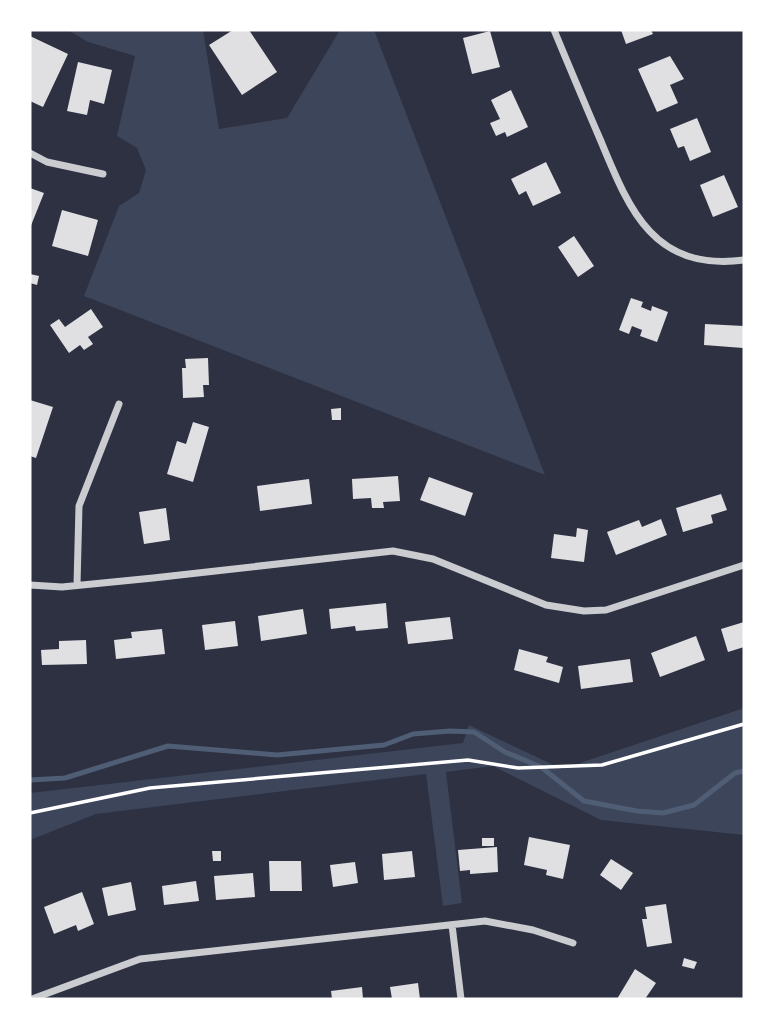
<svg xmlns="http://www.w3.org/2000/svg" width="774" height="1029" font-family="Montserrat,sans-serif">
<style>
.green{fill:#3c4559}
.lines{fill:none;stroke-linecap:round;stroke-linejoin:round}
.stream{stroke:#4f5d75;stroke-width:5}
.building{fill:#e0e0e3}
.path{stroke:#fff;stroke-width:3.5}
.minor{stroke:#caccd0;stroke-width:7}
</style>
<rect width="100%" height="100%" fill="#2d3142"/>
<!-- green -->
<path class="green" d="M68,30H203L219,129L287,118L340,30H374L545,475L84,296L119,206L139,193L146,170L137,148L117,136L135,56L88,42Z
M744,708V835L601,820L493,766L446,772L462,903L443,906L426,774L96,814L30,840V793L463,743L469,725L562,769Z"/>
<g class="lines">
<!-- stream -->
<path class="stream" d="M30,780L65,778L168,746L277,755L384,745L413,734L450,731L474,732L505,752L541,767L584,801L637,811L663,813L694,805L735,773L744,771"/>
</g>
<!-- building -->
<path class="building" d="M233,30H249L277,72L242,95L209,45Z
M621,30H651L653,34L626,44Z
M490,31L500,67L472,74L463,38Z
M30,36L68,54L43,107L30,101Z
M670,56L684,79L670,85L678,103L657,112L638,69Z
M78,62L112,70L104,104L90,100L87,115L67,111Z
M511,90L528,127L507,137L505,132L496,136L490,123L500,119L491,100Z
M697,118L711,152L690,161L684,146L678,148L670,129Z
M546,162L561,193L533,206L526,191L519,195L511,179Z
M724,175L738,207L713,217L700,185Z
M30,188L44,193L30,228Z
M62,210L98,220L88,256L52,246Z
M574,236L594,266L578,277L558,247Z
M30,274L39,276L37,285L30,283Z
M631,298L643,302L641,307L651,311L652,306L668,312L657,342L640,336L642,330L632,326L629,334L619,330Z
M91,309L103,327L88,337L93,344L84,350L80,345L69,353L50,325L59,319L65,327Z
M705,324L744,326L743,348L704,345Z
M208,358L209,385H203L204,397L183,398L182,368H186L185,359Z
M30,400L53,407L36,458L30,456Z
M341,408V420H332L331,409Z
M193,422L209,427L193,482L167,474L177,441L186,444Z
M398,476L400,501L383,502L384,508H372L371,498L353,499L352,479Z
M429,477L473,493L465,516L420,500Z
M309,479L312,504L260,511L257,486Z
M721,494L727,510L711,515L713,523L683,532L676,508Z
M166,508L170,540L144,544L139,512Z
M661,519L667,535L616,555L607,532L639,520L642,527Z
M577,528L588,530L584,562L551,558L554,534L576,537Z
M386,603L388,628L356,631L355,626L331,629L329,609Z
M303,609L307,634L261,641L258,616Z
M450,617L453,639L408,644L405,622Z
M235,621L238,646L205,650L202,625Z
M744,622V647L728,652L721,629Z
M162,629L165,654L116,659L114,640L132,638L131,632Z
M696,636L705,660L660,677L651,653Z
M86,640L87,664L42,665L41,650L59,649V641Z
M519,649L548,657L546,662L563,667L559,683L514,670Z
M630,659L633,682L581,689L578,666Z
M529,837L570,845L563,879L546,875L547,870L524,865Z
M482,838H494V846H482Z
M497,847L498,872L470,874V870L460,871L458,850Z
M212,851H221V861H213Z
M412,851L415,877L384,880L382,854Z
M611,859L633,873L621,890L600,875Z
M269,861H301L302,891H270Z
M355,862L358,883L333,887L330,865Z
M253,873L255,897L216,900L214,876Z
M196,881L199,901L164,905L162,886Z
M131,882L136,910L108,916L102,888Z
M82,892L94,924L78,931L76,925L54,934L44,907Z
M666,904L672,943L647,947L642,919H647L645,907Z
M684,958L697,962L694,969L682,966Z
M635,969L656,983L645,999H617Z
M418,983L420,999H392L390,987Z
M362,987L363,999H332L331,991Z"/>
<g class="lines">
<!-- path -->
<path class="path" d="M30,813L150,788L468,760L518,768L602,765L744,724"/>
<!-- minor -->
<path class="minor" d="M554,30C569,66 584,102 600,139C629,209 653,272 744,260
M30,153L47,162L103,174
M30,585L62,587L153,578L393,551L433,559L546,605L584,611L606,610L744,565
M77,585L79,506L119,404
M452,925L461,999
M32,999L140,959L485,921L533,930L573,943"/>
</g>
<!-- border -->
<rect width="774" height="1029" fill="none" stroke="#ffffff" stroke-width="63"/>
</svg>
